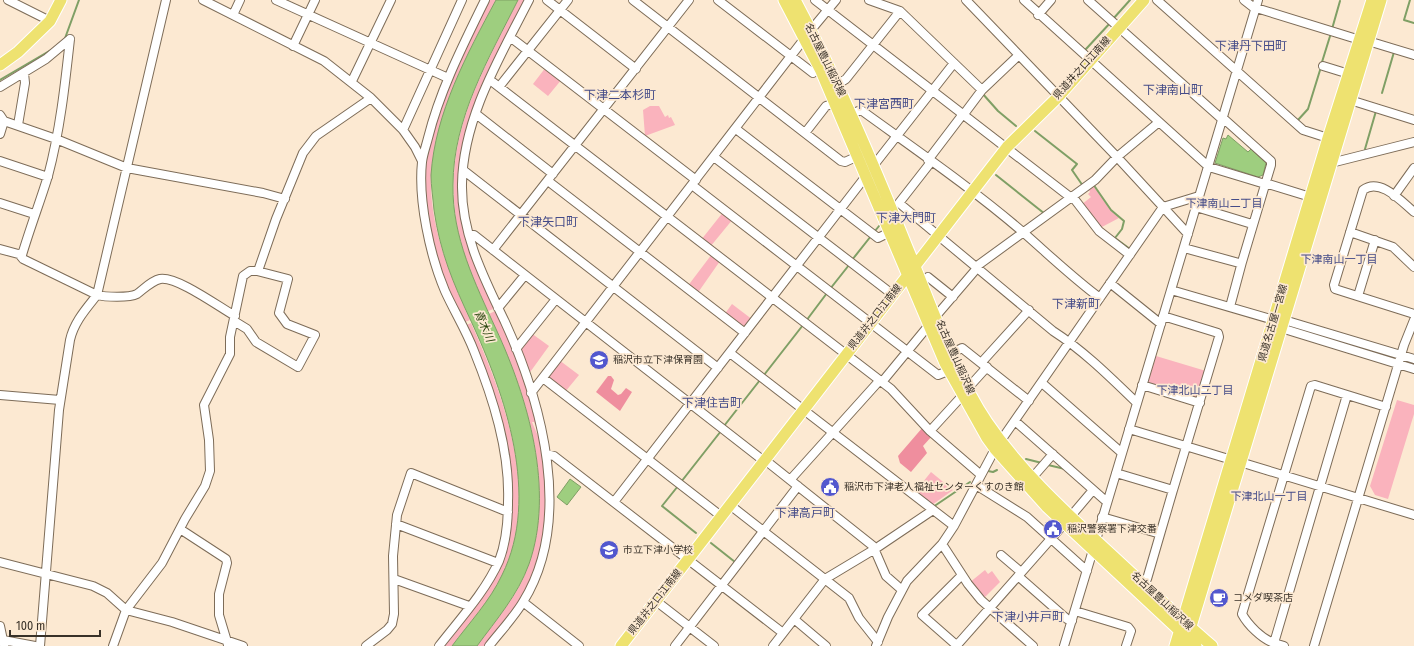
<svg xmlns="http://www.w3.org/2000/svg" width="1414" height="646" font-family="'Fira Sans Condensed','Noto Sans JP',sans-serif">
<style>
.green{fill:#fab3bd}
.forest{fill:#ef8e9e}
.water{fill:#9ece7f;stroke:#7f9f65}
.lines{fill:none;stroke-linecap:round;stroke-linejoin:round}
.stream{stroke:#7f9f65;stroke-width:2}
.minor-casing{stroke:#7d6c58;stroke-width:10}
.major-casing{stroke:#fff;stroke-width:13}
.minor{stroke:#fff;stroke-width:8}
.major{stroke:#eee270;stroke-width:11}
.labels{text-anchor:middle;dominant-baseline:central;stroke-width:3.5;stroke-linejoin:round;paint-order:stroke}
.street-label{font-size:10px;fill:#383128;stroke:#fce9d2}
.poi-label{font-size:10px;fill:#383128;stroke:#fce9d2;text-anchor:start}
.neighbourhood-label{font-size:11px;fill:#444b88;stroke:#fce9d2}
.water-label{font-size:11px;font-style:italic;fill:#24420a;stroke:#fce9d2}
.quarter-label{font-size:12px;fill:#444b88;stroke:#fce9d2}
</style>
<rect width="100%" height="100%" fill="#fce9d2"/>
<!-- green -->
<path class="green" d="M488,0H496C467,54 435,113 431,175C429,225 450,276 470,320L463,323L441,274L428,224L424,182V162L451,77Z
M518,0H527L464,146V220L496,308L488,311C479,293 470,275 464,256C434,153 474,89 518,0Z
M546,67L562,79L548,96L533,84Z
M650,106H659L665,117L668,115L669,118L671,117L675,125L645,136L643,110Z
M1092,184L1110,210L1119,218L1100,228L1081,205L1091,197L1088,194L1090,192L1088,188Z
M724,211L733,219L710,247L701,240Z
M712,254L720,261L697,294L687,287Z
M732,304L753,320L745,330L724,315Z
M497,310L525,378L541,438L534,422H532L543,448L547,516L539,561L522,600L486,646H477C496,620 519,595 529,564C557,481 524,389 489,314Z
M471,323C505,399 540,493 503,574C491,600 469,623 452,646H442L501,561L510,467L464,326Z
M531,333L549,346L528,375L519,347Z
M1156,356L1206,371L1198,398L1147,385Z
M559,360L579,375L565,392L547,378Z
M1397,400L1414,405V414L1388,499L1375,495L1370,486Z
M931,472L953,490L932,505L914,493Z
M985,570L988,574L992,571L1000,582L983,599L969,583Z"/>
<!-- forest -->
<path class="forest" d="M608,376H611L614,380L611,389L618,395L621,394L626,388L632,392L620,411L596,392Z
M923,427L932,436L923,446L927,453L911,472L900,463L898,456Z"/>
<!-- water -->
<path class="water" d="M496,0H518C489,58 453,118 453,185C452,237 475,283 496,329C528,398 555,490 529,564C518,595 496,620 477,646H452C469,623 490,601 502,575C541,497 505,394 471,321C453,283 440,252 434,210C433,198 431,186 431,175C435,113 467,54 496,0Z
M1228,135L1248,152L1251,149L1266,163L1263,175L1258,177L1215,163L1223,138L1226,139Z
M570,479L581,487L567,505L557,497Z"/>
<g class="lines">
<!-- stream -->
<path class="stream" d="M1410,0L1404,20L1414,23
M1113,19L1130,0
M1332,29L1340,1
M64,41L79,0
M1086,49L1111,22
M1322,62L1331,33
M0,80L51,50
M982,93L998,111L1016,126
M1382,93L1394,52
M1298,120L1308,109L1321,67
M1035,131L1077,164L1072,170L1083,186
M1365,149L1376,111
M996,175L1045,214
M1093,184L1111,210L1124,221L1122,229L1115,238L1130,249
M875,231L879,226
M852,260L871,236
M830,289L849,265
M806,321L827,293
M764,375L803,325
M724,426L760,380
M1026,459L1042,463
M1048,465L1065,469
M988,471L993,472L997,470
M681,482L721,431
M678,486L662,506L696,533
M933,507L970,482
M711,543L735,562"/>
<defs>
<path id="minor" d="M8,0L50,21
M203,0L324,61L371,98L403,130L415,147L422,161
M276,0L448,78
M547,0L636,69
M633,0L841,161L845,162L858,156
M718,0L813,73
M815,0L1070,197
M869,0L900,11L982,90
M966,0L1117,157L1188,234
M1024,0L1209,167L1265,184
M1088,0L1223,120
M1157,0L1303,130L1328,138
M1244,0L1253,7L1360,40
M233,15L240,0
M1038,15L1051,0
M509,40H514L696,180
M1368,41L1414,55
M293,46L315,0
M1323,66L1349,74
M490,80L891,389L930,431L981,475
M352,81L391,0
M838,84L846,79L900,11
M0,87L46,59L70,39
M499,87L568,0
M1350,100L1414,120
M476,114L553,174
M851,114L861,110C916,150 973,189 1024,233C1049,255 1073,278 1100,298
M964,114L982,90L1019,55
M0,115L4,121L56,139L127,168L263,193L285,199
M18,125L25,83L24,73
M736,129L878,238L890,232
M403,130L462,0
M805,133L826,106L835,103
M0,134L4,121
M714,157L892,294
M928,160L963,114
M0,161L48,177
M931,162L899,203L1053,331C1084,351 1110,377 1137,403
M1331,163L1414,142
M874,165L954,63
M463,170L718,368
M548,181L745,333
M1265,183L1304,195
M692,185L938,375L948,371
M1072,196L1099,231L1130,255
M1394,196L1414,168
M0,203L34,214
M1196,207L1252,224
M1414,212C1402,202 1380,177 1363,190L1334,285L1335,289L1414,314
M1350,232L1393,247L1414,267
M469,235H474L764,461
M1184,248L1239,263L1242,262L1271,165V161L1224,119
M0,249L22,255C30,228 40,202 48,176C60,131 65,85 70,39
M493,250L689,0
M19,254L23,259L97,295C105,297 129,298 137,294C144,289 151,281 160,279C177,276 219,307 235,316
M977,266L1095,180L1117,157L1159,122
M258,271L276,219L303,153L316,136L371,98
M928,277L953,297
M1110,283L1161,324
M1171,290L1274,320H1284L1414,359
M1358,296L1375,240
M1231,303L1242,262
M498,308L525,275
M936,316L978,267
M1163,316L1218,333L1219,337L1173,490
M1279,325L1281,328L1414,369
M516,349L556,299
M730,353L954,526
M952,353L962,348L1029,401
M981,363L1029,310
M543,378L721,516
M882,382L929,325
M1042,383L1122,453
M1142,385L1200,403
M968,388L987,367
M531,393L811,30L836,0
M0,395L60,400
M1015,421L1107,502
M1129,429L1232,460
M930,431L962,396
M546,454L554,456L783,633
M765,460L873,546L886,576L902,590
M1240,462L1414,515
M1032,478L1053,454
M790,480L880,380
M976,485L1027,517L1087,571
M614,502L866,176
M730,505L849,598L859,618L878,642
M1071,516L1093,490
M1102,517L1157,533L1161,531L1173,490L1116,473
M396,524L498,563
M180,529L226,559L227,563L219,594V615L228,645
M1096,540L1258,0
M942,544L968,584L981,600L1033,646
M1001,555L1021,572
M0,562L93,586L107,593L126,610L172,622L243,646
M962,575L922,615L954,643L958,644L1064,524
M1018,576L1067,619L1072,621
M394,579L469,606
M1147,579L1161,531
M656,601L714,646
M523,602L579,646
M1075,611L1128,627L1131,631L1126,646
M794,619L826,646
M0,626L4,645
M3,640L35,646
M1274,643C1262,639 1248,625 1242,614L1311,386L1315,385L1386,407
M40,646L59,410L70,340C74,322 86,309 97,295L166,0
M113,646L126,610L162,563L185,519L205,486L210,471L209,440L204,405L230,354V337L243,276L250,271H257L288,279L279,313L287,324L315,335L298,367L256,342L247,329L234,321
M366,646L387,630L392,624L394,614L393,556L397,515L411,473L508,512
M439,646C460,619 485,592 499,561C506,543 508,522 508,502C510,451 493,398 474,351C466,330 454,311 445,291C430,256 418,200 422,162C423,154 426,146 428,138C440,90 463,45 485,0
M489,646C500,632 514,617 523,602C574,520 542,403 505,322C484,278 461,234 462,184C463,118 500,57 529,0
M675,646L798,486
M773,646L825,579L875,549L933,510
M876,646L888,617L907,581L942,544L954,526L995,449L1163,207L1199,196
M1064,646L1093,550
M1284,646L1274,643L1347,395
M1314,646L1404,345L1414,320"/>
<path id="major" d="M784,0L821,71L945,363L987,438L995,449L1047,507L1196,646
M795,0C838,80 873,163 907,247C930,302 954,373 987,422C1019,469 1060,507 1101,545C1138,579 1174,613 1212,646
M0,65L18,52L50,21L61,0
M621,646L1007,147L1059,96L1144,0
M1175,646L1328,138L1372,0
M1185,646L1381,0"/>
</defs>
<!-- minor casing -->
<use href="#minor" class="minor-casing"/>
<!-- major casing -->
<use href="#major" class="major-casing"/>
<!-- minor -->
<use href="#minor" class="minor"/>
<!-- major -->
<use href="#major" class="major"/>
</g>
<!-- icons -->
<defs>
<symbol id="school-disc" viewBox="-11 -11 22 22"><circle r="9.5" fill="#5257ce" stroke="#fce9d2"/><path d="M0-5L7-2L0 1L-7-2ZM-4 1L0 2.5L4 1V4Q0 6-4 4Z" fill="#fff"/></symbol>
<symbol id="civic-disc" viewBox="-11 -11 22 22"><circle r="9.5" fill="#5257ce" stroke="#fce9d2"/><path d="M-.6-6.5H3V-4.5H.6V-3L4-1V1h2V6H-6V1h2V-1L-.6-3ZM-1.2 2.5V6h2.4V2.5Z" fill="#fff"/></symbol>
<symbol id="cafe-disc" viewBox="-11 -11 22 22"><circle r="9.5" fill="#5257ce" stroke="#fce9d2"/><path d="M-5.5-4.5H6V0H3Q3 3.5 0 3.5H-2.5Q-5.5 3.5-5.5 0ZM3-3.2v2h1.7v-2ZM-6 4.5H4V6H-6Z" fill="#fff"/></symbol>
</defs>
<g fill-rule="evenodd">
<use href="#school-disc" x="588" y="349" width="22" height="22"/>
<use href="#civic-disc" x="819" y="476" width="22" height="22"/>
<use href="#civic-disc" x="1042" y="518" width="22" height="22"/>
<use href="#school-disc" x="598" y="539" width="22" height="22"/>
<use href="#cafe-disc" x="1208" y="587" width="22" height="22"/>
</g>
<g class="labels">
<!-- street labels -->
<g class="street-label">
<text transform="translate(825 60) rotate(64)">名古屋豊山稲沢線</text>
<text transform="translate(1082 68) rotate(-48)">県道井之口江南線</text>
<text transform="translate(875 317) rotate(-52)">県道井之口江南線</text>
<text transform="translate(1273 323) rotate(-74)">県道名古屋一宮線</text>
<text transform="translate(955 357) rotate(66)">名古屋豊山稲沢線</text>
<text transform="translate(1162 601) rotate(43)">名古屋豊山稲沢線</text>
<text transform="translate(655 602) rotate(-52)">県道井之口江南線</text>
</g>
<!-- poi labels -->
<g class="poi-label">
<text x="613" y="360">稲沢市立下津保育園</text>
<text x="844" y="487">稲沢市下津老人福祉センターくすのき館</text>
<text x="1067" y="529">稲沢警察署下津交番</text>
<text x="623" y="550">市立下津小学校</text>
<text x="1233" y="598">コメダ喫茶店</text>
</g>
<!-- neighbourhood labels -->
<g class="neighbourhood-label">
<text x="1224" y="203">下津南山二丁目</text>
<text x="1339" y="259">下津南山一丁目</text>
<text x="1195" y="390">下津北山二丁目</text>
<text x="1269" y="496">下津北山一丁目</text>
</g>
<!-- water labels -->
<g class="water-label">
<text transform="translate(484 326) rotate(67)">青木川</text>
</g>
<!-- quarter labels -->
<g class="quarter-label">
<text x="1251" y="46">下津丹下田町</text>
<text x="1173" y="90">下津南山町</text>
<text x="620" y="95">下津二本杉町</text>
<text x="884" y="104">下津宮西町</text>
<text x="906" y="218">下津大門町</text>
<text x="548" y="222">下津矢口町</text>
<text x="1076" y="304">下津新町</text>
<text x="712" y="403">下津住吉町</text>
<text x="805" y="513">下津高戸町</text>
<text x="1028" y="617">下津小井戸町</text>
</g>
</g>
<!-- scale -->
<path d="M10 630v6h90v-6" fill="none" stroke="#383128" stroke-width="2"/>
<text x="16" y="630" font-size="12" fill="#383128" stroke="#fce9d2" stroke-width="3" paint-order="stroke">100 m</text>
</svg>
